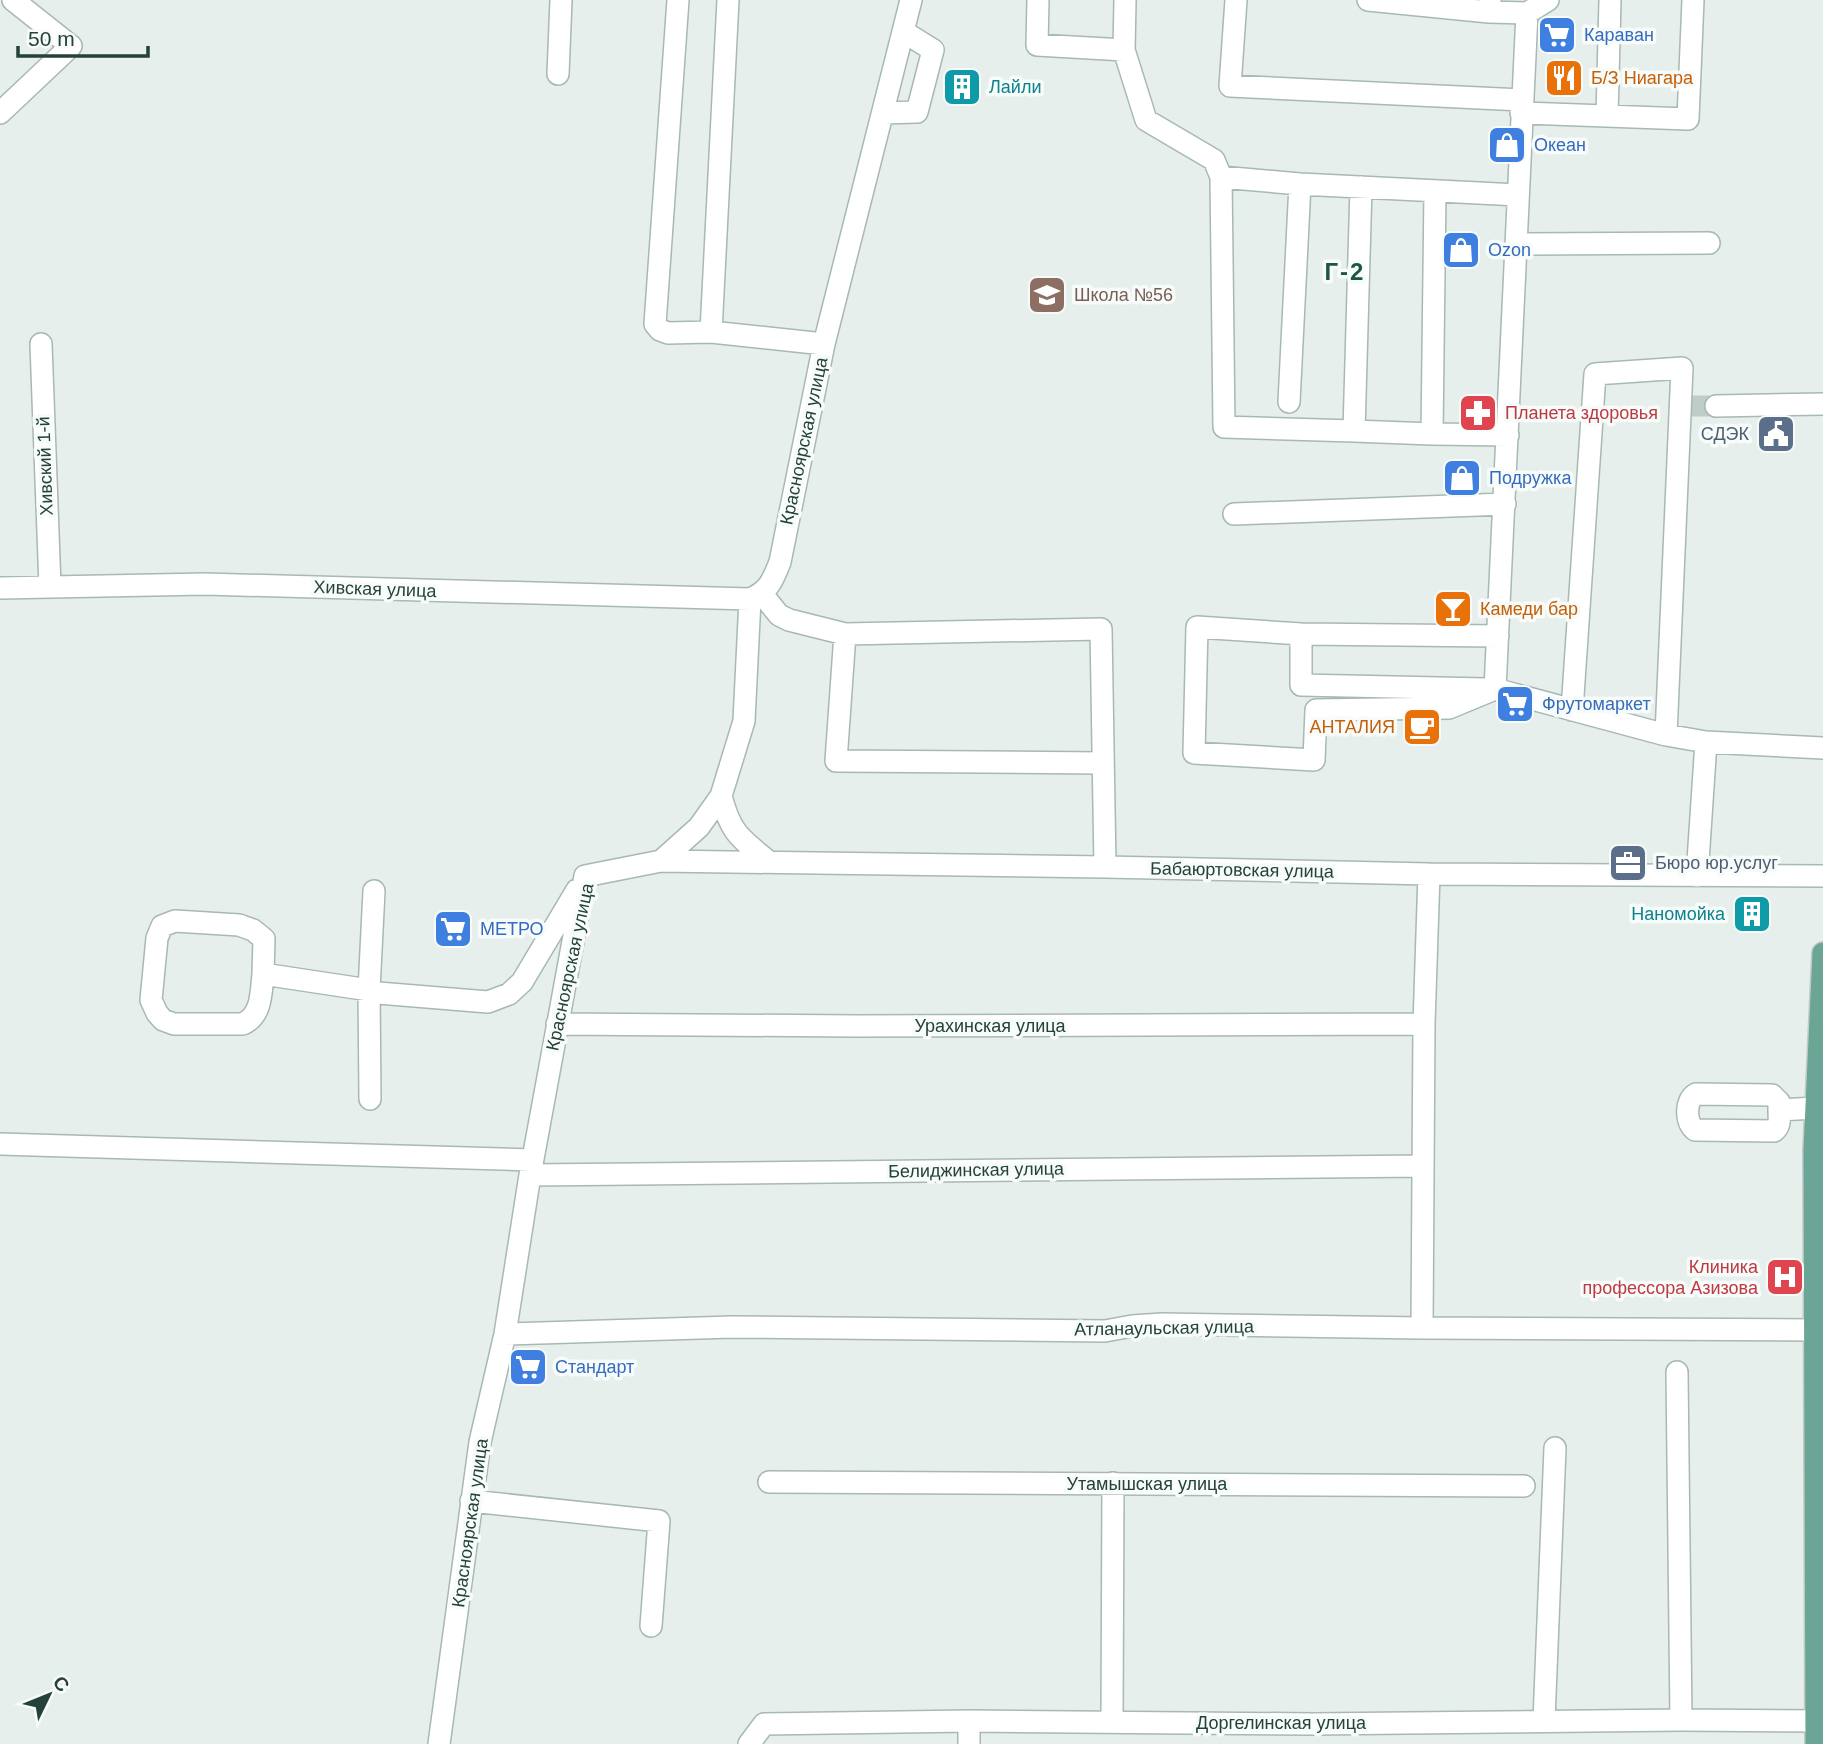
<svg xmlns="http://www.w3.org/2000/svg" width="1823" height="1744" font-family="Arial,sans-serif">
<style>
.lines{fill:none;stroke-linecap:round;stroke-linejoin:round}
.minor-tunnel{stroke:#bfccc8;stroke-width:21;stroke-dasharray:21 10;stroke-linecap:butt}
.minor-casing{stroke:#a8b8b2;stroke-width:24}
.major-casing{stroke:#c2cac8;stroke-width:24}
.minor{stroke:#fff;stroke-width:21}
.major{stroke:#6aa596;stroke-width:21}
.labels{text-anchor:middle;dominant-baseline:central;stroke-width:7;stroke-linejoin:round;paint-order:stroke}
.shop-label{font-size:18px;fill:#366cbe;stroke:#f7fbf9;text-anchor:start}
.food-label{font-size:18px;fill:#c56008;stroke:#f7fbf9;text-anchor:start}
.culture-label{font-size:18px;fill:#0d838f;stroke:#f7fbf9;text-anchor:start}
.education-label{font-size:18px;fill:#785e54;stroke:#f7fbf9;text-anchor:start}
.health-label{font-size:18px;fill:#be3a42;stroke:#f7fbf9;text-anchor:start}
.service-label{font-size:18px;fill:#4e5e75;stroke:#f7fbf9;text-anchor:end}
.street-label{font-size:18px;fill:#24423a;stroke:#f7fbf9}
.district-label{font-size:24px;font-weight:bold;letter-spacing:2px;fill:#1f5548;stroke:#f7fbf9}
</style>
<rect width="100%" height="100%" fill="#e6efeb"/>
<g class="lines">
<!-- minor-tunnel -->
<path class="minor-tunnel" d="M1688,406H1716"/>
<defs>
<path id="minor" d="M678,0L655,324L660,330L668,333L711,332L824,344
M1038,0L1037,45L1124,50L1146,120L1214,160L1221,177L1224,427L1354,431
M1236,0L1230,86L1522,100
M1368,0L1489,12
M1490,0L1489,12L1527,13L1495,689L1666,735L1706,742L1823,748
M1527,13L1548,0
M1124,50L1125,0
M558,74L561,0
M0,113L71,46L13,0
M883,113L917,112L933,50L904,32
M1521,113L1688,119L1693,0
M1607,116L1610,0
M1221,177L1300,184L1518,195
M1361,187L1354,431L1432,434L1435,191
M1516,244L1709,243
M711,332L728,0
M41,344L50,587
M1289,402L1300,184
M1716,406L1823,404
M1432,434L1508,435
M1234,514L1505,504
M0,588L205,584L750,599
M762,594L779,615L789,620L845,634
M1301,634L1197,627L1194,753L1314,760L1316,710L1449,708L1495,689
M1485,689L1301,685V634L1498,636
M1572,710L1595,374L1682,368L1666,735
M1103,763L836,761L845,634L1101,629L1105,867
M721,796C731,834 740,838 769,862
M661,861L1105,867L1429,874L1823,876
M1697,876L1706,742
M263,974C261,993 262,1015 243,1024H174L163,1020L157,1013L151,1000L157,938L162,926L175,921L239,925L253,930L264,939L263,974L369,990L378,993L488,1002L509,994L522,982L577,890
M557,1024L857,1026L1424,1024
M370,1099L369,990L374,891
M1779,1110C1779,1118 1781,1126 1774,1131L1695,1130C1685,1122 1685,1100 1696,1094L1772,1095L1779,1102V1110L1816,1108
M0,1144L532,1160
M530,1175L1422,1166
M1422,1328L1424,1024L1429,874
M505,1334L732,1327L1105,1331L1132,1326L1162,1324L1422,1328L1815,1330L1823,1328
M1677,1372L1681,1720
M769,1482L1524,1486
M471,1501L659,1521L651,1626
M1544,1720L1555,1448
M969,1721V1744
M1112,1722L1113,1483
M439,1744L480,1442L505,1334L530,1175L585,876L661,861L699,827L721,796L744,721L750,599C769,591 773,580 780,562L824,344L911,0
M749,1744L764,1724L969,1721L1313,1724L1681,1720L1823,1721"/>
<path id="major" d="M1816,1744L1814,1150L1823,953"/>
</defs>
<!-- minor casing -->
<use href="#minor" class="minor-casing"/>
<!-- major casing -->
<use href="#major" class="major-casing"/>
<!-- minor -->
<use href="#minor" class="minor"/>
<!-- major -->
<use href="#major" class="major"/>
</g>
<!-- icons -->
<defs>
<symbol id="supermarket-square" viewBox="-11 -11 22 22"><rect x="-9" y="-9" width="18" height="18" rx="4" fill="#3f7fe0" stroke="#f7fbf9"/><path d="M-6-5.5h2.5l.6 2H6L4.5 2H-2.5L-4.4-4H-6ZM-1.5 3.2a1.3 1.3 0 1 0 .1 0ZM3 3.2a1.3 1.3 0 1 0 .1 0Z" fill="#fff"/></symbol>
<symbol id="restaurant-square" viewBox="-11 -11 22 22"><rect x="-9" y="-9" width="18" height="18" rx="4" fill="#e8710a" stroke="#f7fbf9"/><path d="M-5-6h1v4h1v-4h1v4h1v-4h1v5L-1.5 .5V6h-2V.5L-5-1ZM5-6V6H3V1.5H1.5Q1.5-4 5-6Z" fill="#fff"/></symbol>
<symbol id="building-square" viewBox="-11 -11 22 22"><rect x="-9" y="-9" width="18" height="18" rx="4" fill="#0f9aa8" stroke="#f7fbf9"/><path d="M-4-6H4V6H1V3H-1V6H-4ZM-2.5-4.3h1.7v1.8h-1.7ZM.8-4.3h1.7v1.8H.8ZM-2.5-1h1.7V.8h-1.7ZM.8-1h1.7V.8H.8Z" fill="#fff"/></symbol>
<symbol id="shop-square" viewBox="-11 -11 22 22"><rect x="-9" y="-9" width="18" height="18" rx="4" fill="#3f7fe0" stroke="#f7fbf9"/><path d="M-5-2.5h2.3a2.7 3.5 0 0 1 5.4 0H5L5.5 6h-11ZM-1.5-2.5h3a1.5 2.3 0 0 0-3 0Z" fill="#fff"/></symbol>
<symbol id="school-square" viewBox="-11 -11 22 22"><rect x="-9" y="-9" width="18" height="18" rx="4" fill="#8d6e63" stroke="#f7fbf9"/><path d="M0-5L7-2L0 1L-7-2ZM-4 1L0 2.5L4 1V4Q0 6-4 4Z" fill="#fff"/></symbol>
<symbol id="pharmacy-square" viewBox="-11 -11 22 22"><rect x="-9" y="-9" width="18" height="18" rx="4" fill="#e0444e" stroke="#f7fbf9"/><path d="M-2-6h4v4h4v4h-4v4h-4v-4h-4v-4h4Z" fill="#fff"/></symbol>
<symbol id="civic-square" viewBox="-11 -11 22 22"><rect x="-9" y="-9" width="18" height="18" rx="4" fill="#5c6f8a" stroke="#f7fbf9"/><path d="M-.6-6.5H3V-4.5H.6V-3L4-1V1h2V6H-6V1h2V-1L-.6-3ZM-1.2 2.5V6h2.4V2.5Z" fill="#fff"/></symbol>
<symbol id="bar-square" viewBox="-11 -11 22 22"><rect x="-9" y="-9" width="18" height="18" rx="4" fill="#e8710a" stroke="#f7fbf9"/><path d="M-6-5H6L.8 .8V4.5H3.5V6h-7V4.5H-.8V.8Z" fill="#fff"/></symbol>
<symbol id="cafe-square" viewBox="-11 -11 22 22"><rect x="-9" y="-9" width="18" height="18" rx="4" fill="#e8710a" stroke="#f7fbf9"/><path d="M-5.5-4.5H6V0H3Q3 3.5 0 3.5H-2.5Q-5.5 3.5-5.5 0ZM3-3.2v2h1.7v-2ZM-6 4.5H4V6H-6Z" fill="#fff"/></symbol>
<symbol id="office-square" viewBox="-11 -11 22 22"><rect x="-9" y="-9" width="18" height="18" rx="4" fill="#5c6f8a" stroke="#f7fbf9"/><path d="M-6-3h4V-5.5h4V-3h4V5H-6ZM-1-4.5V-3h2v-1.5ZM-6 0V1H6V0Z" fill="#fff"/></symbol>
<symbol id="hospital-square" viewBox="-11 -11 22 22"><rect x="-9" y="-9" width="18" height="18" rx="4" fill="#e0444e" stroke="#f7fbf9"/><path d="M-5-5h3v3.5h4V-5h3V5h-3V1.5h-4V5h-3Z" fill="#fff"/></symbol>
</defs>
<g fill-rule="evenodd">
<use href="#supermarket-square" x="1535" y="13" width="44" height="44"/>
<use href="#restaurant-square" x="1542" y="56" width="44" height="44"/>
<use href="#building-square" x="940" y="65" width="44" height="44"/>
<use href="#shop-square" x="1485" y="123" width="44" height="44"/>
<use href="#shop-square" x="1439" y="228" width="44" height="44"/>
<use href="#school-square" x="1025" y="273" width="44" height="44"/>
<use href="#pharmacy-square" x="1456" y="391" width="44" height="44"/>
<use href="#civic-square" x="1754" y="412" width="44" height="44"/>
<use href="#shop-square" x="1440" y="456" width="44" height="44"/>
<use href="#bar-square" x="1431" y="587" width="44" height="44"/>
<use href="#supermarket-square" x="1493" y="682" width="44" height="44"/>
<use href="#cafe-square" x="1400" y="705" width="44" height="44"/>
<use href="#office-square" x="1606" y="841" width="44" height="44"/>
<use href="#building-square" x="1730" y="892" width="44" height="44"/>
<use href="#supermarket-square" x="431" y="907" width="44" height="44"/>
<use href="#hospital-square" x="1763" y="1255" width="44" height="44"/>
<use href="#supermarket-square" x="506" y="1345" width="44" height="44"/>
</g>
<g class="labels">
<!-- shop labels -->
<g class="shop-label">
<text x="1584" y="35">Караван</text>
<text x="1534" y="145">Океан</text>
<text x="1488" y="250">Ozon</text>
<text x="1489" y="478">Подружка</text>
<text x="1542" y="704">Фрутомаркет</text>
<text x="480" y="929">МЕТРО</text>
<text x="555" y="1367">Стандарт</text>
</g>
<!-- food labels -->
<g class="food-label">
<text x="1591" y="78">Б/З Ниагара</text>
<text x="1480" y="609">Камеди бар</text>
<text x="1395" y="727" text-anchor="end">АНТАЛИЯ</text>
</g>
<!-- culture labels -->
<g class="culture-label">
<text x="989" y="87">Лайли</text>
<text x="1725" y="914" text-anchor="end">Наномойка</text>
</g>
<!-- education labels -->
<g class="education-label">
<text x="1074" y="295">Школа №56</text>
</g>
<!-- health labels -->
<g class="health-label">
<text x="1505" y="413">Планета здоровья</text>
<text x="1758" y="1267" text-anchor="end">Клиника<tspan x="1758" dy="21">профессора Азизова</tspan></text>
</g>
<!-- service labels -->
<g class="service-label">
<text x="1749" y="434">СДЭК</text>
<text x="1655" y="863" text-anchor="start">Бюро юр.услуг</text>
</g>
<!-- street labels -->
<g class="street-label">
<text transform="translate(804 441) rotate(-78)">Красноярская улица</text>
<text transform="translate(45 466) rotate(-92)">Хивский 1-й</text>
<text transform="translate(375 589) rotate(2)">Хивская улица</text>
<text transform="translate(1242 870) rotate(1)">Бабаюртовская улица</text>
<text transform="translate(570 967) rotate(-78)">Красноярская улица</text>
<text x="990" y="1026">Урахинская улица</text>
<text transform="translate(976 1170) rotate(-1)">Белиджинская улица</text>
<text transform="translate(1164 1328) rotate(-1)">Атланаульская улица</text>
<text x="1147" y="1484">Утамышская улица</text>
<text transform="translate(470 1523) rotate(-82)">Красноярская улица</text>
<text x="1281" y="1723">Доргелинская улица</text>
</g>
<!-- district labels -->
<g class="district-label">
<text x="1345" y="271">Г-2</text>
</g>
</g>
<!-- north arrow -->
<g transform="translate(49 1695) rotate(47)" stroke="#f7fbf9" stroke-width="5" paint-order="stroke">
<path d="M0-5L12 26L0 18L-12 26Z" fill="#24423a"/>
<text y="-10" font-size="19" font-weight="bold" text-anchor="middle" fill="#24423a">С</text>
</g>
<!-- scale -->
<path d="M18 46v10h130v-10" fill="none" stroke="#24423a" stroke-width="3.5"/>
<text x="28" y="46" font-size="21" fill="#24423a" stroke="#f7fbf9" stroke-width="5" paint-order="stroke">50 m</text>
</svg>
